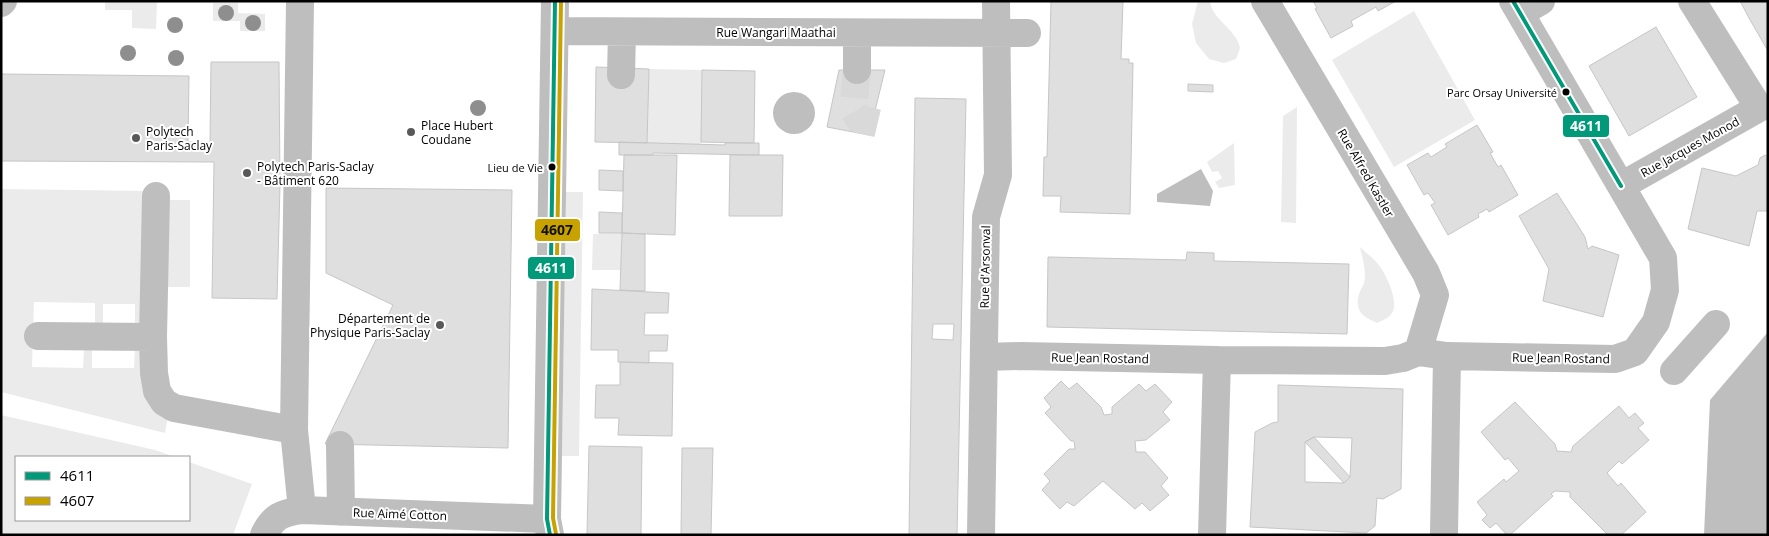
<svg xmlns="http://www.w3.org/2000/svg" width="1769" height="536" font-family="'Open Sans',sans-serif">
<style>
.green{fill:#ebebeb}
.water{fill:#bebebe}
.building{fill:#dfdfdf;stroke:#c6c6c6;fill-rule:evenodd}
.lines{fill:none;stroke-linecap:round;stroke-linejoin:round}
.minor-tunnel{stroke:#d9d9d9;stroke-width:28;stroke-dasharray:28 14;stroke-linecap:butt}
.minor{stroke:#bebebe;stroke-width:28}
.bus-1-casing{stroke:#fff;stroke-width:8}
.bus-2-casing{stroke:#fff;stroke-width:8}
.bus-1{stroke:#009a7a;stroke-width:4}
.bus-2{stroke:#c8a300;stroke-width:4}
.tree{fill:#8e8e8e}
.bus-dot{fill:#000;stroke:#fff;stroke-width:2}
.poi-dot{fill:#595959;stroke:#fff;stroke-width:2}
.labels{text-anchor:middle;dominant-baseline:central;stroke-width:4;stroke-linejoin:round;paint-order:stroke}
.bus-label{font-size:11px;fill:#000;stroke:#fff;text-anchor:end}
.street-label{font-size:12px;fill:#000;stroke:#fff}
.poi-label{font-size:12px;fill:#000;stroke:#fff;text-anchor:start}
.line-badge{stroke:#fff;stroke-width:2}
.badge-label{font-size:14px;text-anchor:middle;font-weight:bold;fill:#fff}
.pale-badge-label{font-size:14px;text-anchor:middle;font-weight:bold;fill:#111}
</style>
<rect width="100%" height="100%" fill="#fff"/>
<!-- green -->
<path class="green" d="M105,1H157L156,29L132,28V10H105Z
M1198,1H1210C1212,17 1228,25 1235,37C1238,40 1239,45 1240,48L1236,59L1224,63L1209,59L1196,43L1192,24Z
M213,3H238V13L265,14V31H240V21H213Z
M1414,11L1475,120L1394,167L1332,60Z
M649,69L702,70L701,145L647,143Z
M1297,107L1296,223L1281,222L1283,116Z
M1234,143L1235,185L1219,188L1215,182L1222,178L1218,171L1212,172L1207,162Z
M1,189L146,191L145,317L139,324L135,323V304H103V323H95V303L34,302L32,367L83,368L84,348H92V368H134L135,348L141,350L168,416L165,433L1,392Z
M566,192H583L579,456H562Z
M166,200H190V287H166Z
M622,233L621,270H592L593,234Z
M1360,247C1365,252 1372,257 1377,263C1386,273 1398,299 1393,311C1391,317 1383,320 1377,323C1363,317 1354,311 1359,294C1360,290 1363,286 1364,283C1367,272 1362,257 1360,247Z
M1,415L155,450L175,457H16V520H189V462L252,484L233,535H1Z"/>
<!-- water -->
<path class="water" d="M773 113a21 21 0 1 1 42 0a21 21 0 1 1-42 0Z
M1201,169L1213,191L1210,206L1157,202V194Z
M1768,332V535H1704L1710,400Z"/>
<!-- building -->
<path class="building" d="M1051,1H1123L1121,59H1129V63H1133L1130,214L1060,212L1061,196H1043L1044,157H1047Z
M1313,1H1396L1378,11L1376,7L1351,21L1353,26L1331,38L1315,9L1317,8Z
M1740,1H1768V51L1749,18Z
M1656,27L1697,97L1629,136L1589,66Z
M211,62H279L280,185L277,299L212,298L214,162L1,161V74L189,76L188,142H210Z
M596,67L649,69L647,143L595,142Z
M702,70L755,71L754,143L701,142Z
M839,70H885L869,135L827,127Z
M1188,84L1213,85V92L1188,91Z
M915,98L966,99L957,535H909Z
M1477,125L1493,152L1490,153L1498,167L1501,165L1518,195L1489,212L1487,209L1478,214L1479,217L1448,235L1431,205L1435,203L1428,193L1424,195L1407,165L1428,153L1431,157L1447,147L1445,144Z
M619,142L725,145V143H759V155L653,153V155H619Z
M624,155H677L675,235L622,233Z
M730,155H783L782,216H729Z
M1765,155L1768,157V211H1757L1749,246L1688,229L1702,168L1736,176L1758,165L1760,158Z
M599,170L623,171V191L599,190Z
M326,188L512,190L508,448L325,444L393,305L326,273Z
M1557,193L1585,237L1588,249L1592,246L1619,255L1603,317L1543,301L1549,269L1519,216Z
M599,212L622,213V233H599Z
M622,233L645,234V291L620,290Z
M1187,252L1214,253V261L1349,264L1347,334L1047,327L1048,257L1186,260Z
M592,289L669,293L668,313H645L644,335H668L667,351H649V363L618,362V350H591Z
M933,324H954L953,340L932,339Z
M620,362L673,363L672,436L618,435L619,418H595L596,385H620Z
M1061,381L1069,389L1077,383L1101,407L1104,415L1112,414V407L1139,384L1146,391L1155,384L1172,402L1163,412L1170,420L1146,440L1135,441L1136,452H1145L1168,478L1161,486L1169,495L1150,511L1142,503L1135,509L1103,481L1074,506L1067,502L1060,509L1042,490L1050,481L1044,474L1069,449H1075L1074,441H1071L1045,413L1051,407L1044,398Z
M1278,385L1403,389L1401,489L1383,499L1377,498L1375,526L1366,533L1250,527L1255,432L1272,423L1278,422ZM1314,437L1352,438L1350,477L1344,483L1305,482V442Z
M1515,402L1555,444L1557,451L1571,452L1573,446L1619,406L1629,418L1635,413L1644,423L1638,428L1649,440L1622,464L1619,461L1607,473L1618,486L1621,483L1646,512L1621,535H1608L1570,497V492L1555,491L1551,494L1553,496L1510,535H1507L1496,523L1490,528L1482,520L1487,515L1477,502L1504,479L1506,482L1519,471L1508,458L1505,460L1481,432Z
M1314,437L1350,477L1344,483L1305,442Z
M589,446L642,447L641,535H587Z
M682,448H713L711,535H681Z"/>
<g class="lines">
<!-- minor-tunnel -->
<path class="minor-tunnel" d="M857,70L853,109L859,119L885,125"/>
<!-- minor -->
<path class="minor" d="M1265,1L1426,273L1435,295L1418,352
M1,3L3,1
M1520,13L1541,1
M555,31L1027,33
M857,70V33
M621,75L622,32
M1621,186L1759,108L1692,1
M156,196L153,337L154,373L157,391L164,402L174,408L294,430L302,510
M38,336L153,337
M984,357L1021,356L1217,360L1385,361L1403,358L1418,352L1447,356L1615,359L1635,352L1656,322L1665,290L1663,258L1513,1
M1674,371L1716,324
M294,430L300,1
M340,445L341,512
M1444,534L1447,356
M264,535C273,516 282,513 302,510L547,519
M550,535L547,519L555,1
M981,535L986,217L998,175L996,1
M1212,535L1217,360"/>
<defs>
<path id="bus-1" d="M1513,1L1621,186
M550,535L547,519L555,1"/>
<path id="bus-2" d="M556,534L553,518L561,1"/>
</defs>
<!-- bus-1 casing -->
<use href="#bus-1" class="bus-1-casing"/>
<!-- bus-2 casing -->
<use href="#bus-2" class="bus-2-casing"/>
<!-- bus-1 -->
<use href="#bus-1" class="bus-1"/>
<!-- bus-2 -->
<use href="#bus-2" class="bus-2"/>
</g>
<!-- trees -->
<g class="tree">
<circle cx="226" cy="13" r="8"/>
<circle cx="253" cy="23" r="8"/>
<circle cx="175" cy="25" r="8"/>
<circle cx="128" cy="53" r="8"/>
<circle cx="176" cy="58" r="8"/>
<circle cx="478" cy="108" r="8"/>
</g>
<!-- markers -->
<g class="bus-dot">
<circle cx="1566" cy="92" r="4.5"/>
<circle cx="552" cy="167" r="4.5"/>
</g>
<g class="poi-dot">
<circle cx="411" cy="132" r="5"/>
<circle cx="136" cy="138" r="5"/>
<circle cx="247" cy="173" r="5"/>
<circle cx="440" cy="325" r="5"/>
</g>
<g class="labels">
<!-- bus labels -->
<g class="bus-label">
<text x="1557" y="92">Parc Orsay Université</text>
<text x="543" y="167">Lieu de Vie</text>
</g>
<!-- street labels -->
<g class="street-label">
<text x="776" y="32">Rue Wangari Maathai</text>
<text transform="translate(1690 147) rotate(-29)">Rue Jacques Monod</text>
<text transform="translate(1366 173) rotate(60)">Rue Alfred Kastler</text>
<text transform="translate(985 267) rotate(-89)">Rue d'Arsonval</text>
<text transform="translate(1100 358) rotate(1)">Rue Jean Rostand</text>
<text transform="translate(1561 358) rotate(1)">Rue Jean Rostand</text>
<text transform="translate(400 514) rotate(2)">Rue Aimé Cotton</text>
</g>
<!-- poi labels -->
<g class="poi-label">
<text x="421" y="125">Place Hubert<tspan x="421" dy="14">Coudane</tspan></text>
<text x="146" y="131">Polytech<tspan x="146" dy="14">Paris-Saclay</tspan></text>
<text x="257" y="166">Polytech Paris-Saclay<tspan x="257" dy="14">- Bâtiment 620</tspan></text>
<text x="430" y="318" text-anchor="end">Département de<tspan x="430" dy="14">Physique Paris-Saclay</tspan></text>
</g>
</g>
<g class="line-badge">
<rect x="1562" y="114" width="48" height="24" rx="5" fill="#009a7a"/>
<rect x="534" y="218" width="47" height="24" rx="5" fill="#c8a300"/>
<rect x="527" y="256" width="48" height="24" rx="5" fill="#009a7a"/>
</g>
<g class="badge-label">
<text x="1586" y="131">4611</text>
<text x="551" y="273">4611</text>
</g>
<g class="pale-badge-label">
<text x="557" y="235">4607</text>
</g>
<!-- border -->
<rect width="1769" height="536" fill="none" stroke="#000000" stroke-width="5"/>
<!-- legend -->
<rect x="15" y="456" width="175" height="65" fill="#ffffff" stroke="#999999"/>
<rect x="25" y="472" width="25" height="8" fill="#009a7a" stroke="#999999"/>
<text x="60" y="481" font-size="15" fill="#000000">4611</text>
<rect x="25" y="497" width="25" height="8" fill="#c8a300" stroke="#999999"/>
<text x="60" y="506" font-size="15" fill="#000000">4607</text>
</svg>
